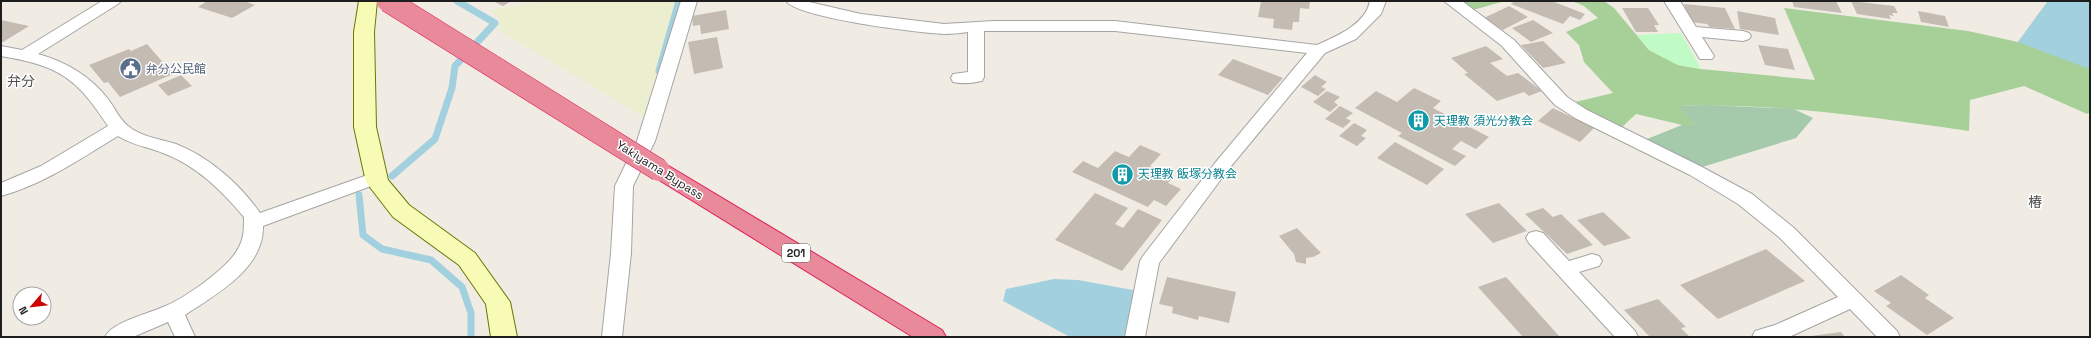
<svg xmlns="http://www.w3.org/2000/svg" width="2091" height="338" font-family="'Space Grotesk','Noto Sans JP',sans-serif">
<style>
.farmland{fill:#ecefcf}
.forest{fill:#a7d098}
.cemetery{fill:#a5c9ab}
.park{fill:#c0fbc6}
.water{fill:#a3d0df}
.lines{fill:none;stroke-linecap:round;stroke-linejoin:round}
.stream{stroke:#a3d0df;stroke-width:7}
.building{fill:#c4bcb3}
.street-casing{stroke:#a5a5a5;stroke-width:2}
.secondary-casing{stroke:#6a7902;stroke-width:2}
.highway-casing{stroke:#e01f5e;stroke-width:2}
.street{fill:#fff;fill-rule:evenodd}
.secondary{fill:#f7fbb6;fill-rule:evenodd}
.highway{fill:#e98a9a;fill-rule:evenodd}
.highway-bridge-casing{stroke:#e01f5e;stroke-width:23;stroke-linecap:butt}
.highway-bridge{stroke:#e98a9a;stroke-width:22}
.labels{text-anchor:middle;dominant-baseline:central;stroke-width:3;stroke-linejoin:round;paint-order:stroke}
.shield{fill:#fff;stroke:#626262;stroke-width:1}
.shield-label{font-size:11px;font-weight:bold;fill:#1e1e1e}
.service-label{font-size:12px;fill:#4e5e75;stroke:#fff;text-anchor:start}
.culture-label{font-size:12px;fill:#0d838f;stroke:#fff;text-anchor:start}
.street-label{font-size:12px;fill:#1e1e1e;stroke:#fff}
.quarter-label{font-size:14px;fill:#515151;stroke:#fff}
</style>
<rect width="100%" height="100%" fill="#f0ece4"/>
<!-- farmland -->
<path class="farmland" d="M543,1H677L644,117L498,30L500,20L490,10Z"/>
<!-- forest -->
<path class="forest" d="M1459,1H1505L1473,10Z
M1572,1H1604L1614,8L1649,50L1678,65L1701,69L1815,80L1784,8L1968,31L2018,42L2048,1H2090V112L2087,114L2024,86L1970,100L1969,131C1873,117 1776,103 1679,106L1695,125H1682L1636,114L1621,128L1571,103L1613,93L1584,62L1579,45L1566,32L1598,18L1584,6Z"/>
<!-- cemetery -->
<path class="cemetery" d="M1706,105L1794,109L1813,118L1796,138L1699,168L1647,139L1682,125H1695L1678,106Z"/>
<!-- park -->
<path class="park" d="M1681,33L1701,69L1678,65L1649,50L1637,35Z"/>
<!-- water -->
<path class="water" d="M2048,1H2090V69L2018,42Z
M1054,279L1078,280L1133,290L1127,337H1070L1003,301L1006,289Z"/>
<g class="lines">
<!-- stream -->
<path class="stream" d="M659,71L679,1
M392,176L435,139L452,88L455,66L495,23L457,1
M359,195L363,235L382,249L431,260L462,287L471,313V337"/>
</g>
<!-- building -->
<path class="building" d="M207,1H244L255,5L232,18L198,7Z
M493,1H511L503,6Z
M1261,1H1310L1309,9L1300,8L1299,22H1293L1292,30L1273,28L1274,19L1258,17Z
M1514,1H1552L1585,14L1580,20L1570,16L1563,24L1511,4Z
M1792,1H1836L1842,13L1794,7Z
M1851,1L1894,6L1898,13H1892L1894,16L1889,15L1891,19L1857,14Z
M1684,4L1725,8L1735,29L1710,27L1707,24L1691,22Z
M1509,6L1528,17L1503,30L1484,18Z
M1622,8H1648L1659,25H1654L1658,32H1636Z
M726,10L729,29L701,34L700,25L693,26L692,16Z
M1737,11L1775,18L1779,35L1740,29Z
M1918,11L1945,16L1949,27L1921,22Z
M1,20L29,26L3,42H1Z
M1533,20L1553,33L1531,42L1512,28Z
M717,37L723,68L694,74L688,42Z
M1543,41L1566,63L1543,68L1521,45Z
M147,44L173,74L120,97L108,82L104,83L89,65L129,49L131,51Z
M1758,45L1788,49L1795,70L1765,65Z
M1486,46L1503,59L1490,63L1507,76L1518,73L1542,91L1529,96L1524,92L1497,101L1464,74L1468,73L1451,58Z
M1233,59L1283,78L1268,95L1218,75Z
M181,75L192,86L168,96L158,85Z
M1315,75L1327,82L1321,87L1326,89L1318,96L1301,87Z
M1414,88L1441,101L1433,108L1489,137L1476,149L1461,141L1452,149L1466,156L1455,166L1398,136L1402,133L1355,108L1376,91L1397,102Z
M1327,91L1340,97L1334,102L1338,105L1330,112L1313,102Z
M1340,106L1353,113L1346,118L1351,121L1343,128L1325,119Z
M1553,108L1594,128L1580,142L1538,121Z
M1354,123L1367,130L1361,136L1366,138L1357,146L1339,136Z
M1395,142L1444,169L1427,185L1377,158Z
M1140,145L1161,154L1150,166L1173,177L1168,183L1181,189L1166,206L1154,200L1148,207L1072,172L1083,161L1098,168L1115,151L1129,157Z
M1095,193L1128,208L1115,224L1123,228L1138,209L1162,220L1122,271L1055,240Z
M1499,203L1527,231L1493,243L1465,214Z
M1543,208L1553,217L1561,214L1593,245L1567,254L1525,214Z
M1603,212L1631,238L1604,246L1577,220Z
M1297,228L1321,253L1313,257L1306,258V264L1296,262L1294,254L1279,236Z
M1766,249L1805,281L1718,319L1680,285Z
M1901,275L1929,295L1925,298L1954,318L1927,335L1886,306L1891,303L1874,291Z
M1167,277L1236,292L1229,323L1199,316L1198,320L1172,313L1173,307L1159,304Z
M1506,277L1560,337H1523L1478,287Z
M1658,299L1686,327L1681,328L1690,337H1650L1624,310Z
M1841,332L1845,337H1811V336Z"/>
<g class="lines">
<defs>
<path id="street" d="M102,1H121L118,4L38,54C67,62 90,76 108,99C115,108 119,119 128,126C141,137 161,139 176,144C209,157 240,184 260,213L376,172L382,174L385,178L382,182L263,226C264,269 215,295 185,315L195,337H175L168,322L133,337H105C112,322 148,314 163,307C184,299 230,267 239,247C244,238 244,228 244,217C222,191 196,165 163,153C148,147 132,145 118,136C80,159 44,184 1,196V183L41,166L108,126C76,77 59,66 1,56V46L22,50Z
M681,1H697L655,141L633,186L631,253L622,337H602L611,253L615,186L637,141Z
M786,1H805L861,14L944,24L994,21H1115L1317,45C1337,36 1366,24 1370,1H1386L1381,14L1356,39L1325,53L1227,171L1159,263L1145,337H1125L1140,261L1143,256L1215,163L1307,53L1115,31H984V77L982,81C973,83 962,84 953,82L951,78L953,74L968,72V32C960,33 952,34 944,34C919,33 798,18 786,1Z
M1444,1H1462L1514,40L1567,97L1587,110L1702,167L1752,194L1794,228L1897,331L1900,337H1877L1850,309L1789,337H1752L1755,331L1775,325L1838,297L1780,238L1738,204L1690,175L1575,118L1555,105L1502,46Z
M1664,1H1680L1696,27L1743,31L1749,33L1751,36L1749,39L1743,41L1702,37L1714,56L1712,59H1700Z
M1536,231L1543,233L1569,261L1592,254L1599,256L1602,261L1599,266L1579,272L1635,331L1638,337H1615L1529,243L1526,238L1529,233Z"/>
<path id="secondary" d="M359,1H377L374,32L376,127L388,180L409,205L475,253L510,302L517,337H491L486,304L459,265L393,217L366,182L354,127V32Z"/>
<path id="highway" d="M659,162L667,165L942,330L946,337H913L651,175L648,170L651,165Z"/>
</defs>
<!-- street casing -->
<use href="#street" class="street-casing"/>
<!-- secondary casing -->
<use href="#secondary" class="secondary-casing"/>
<!-- highway casing -->
<use href="#highway" class="highway-casing"/>
<!-- street -->
<use href="#street" class="street"/>
<!-- secondary -->
<use href="#secondary" class="secondary"/>
<!-- highway -->
<use href="#highway" class="highway"/>
<defs>
<path id="highway-bridge" d="M388,1L659,170"/>
</defs>
<!-- highway-bridge casing -->
<use href="#highway-bridge" class="highway-bridge-casing"/>
<!-- highway-bridge -->
<use href="#highway-bridge" class="highway-bridge"/>
</g>
<!-- icons -->
<defs>
<symbol id="civic-disc" viewBox="-11 -11 22 22"><circle r="9.5" fill="#5c6f8a" stroke="#fff"/><path d="M-.6-6.5H3V-4.5H.6V-3L4-1V1h2V6H-6V1h2V-1L-.6-3ZM-1.2 2.5V6h2.4V2.5Z" fill="#fff"/></symbol>
<symbol id="building-disc" viewBox="-11 -11 22 22"><circle r="9.5" fill="#0f9aa8" stroke="#fff"/><path d="M-4-6H4V6H1V3H-1V6H-4ZM-2.5-4.3h1.7v1.8h-1.7ZM.8-4.3h1.7v1.8H.8ZM-2.5-1h1.7V.8h-1.7ZM.8-1h1.7V.8H.8Z" fill="#fff"/></symbol>
</defs>
<g fill-rule="evenodd">
<use href="#civic-disc" x="118" y="56" width="25" height="25"/>
<use href="#building-disc" x="1406" y="108" width="25" height="25"/>
<use href="#building-disc" x="1110" y="162" width="25" height="25"/>
</g>
<g class="labels">
<!-- shield labels -->
<rect class="shield" x="782" y="244" width="28" height="18" rx="3"/>
<g class="shield-label">
<text x="796" y="253">201</text>
</g>
<!-- service labels -->
<g class="service-label">
<text x="146" y="69">弁分公民館</text>
</g>
<!-- culture labels -->
<g class="culture-label">
<text x="1434" y="121">天理教 須光分教会</text>
<text x="1138" y="174">天理教 飯塚分教会</text>
</g>
<!-- street labels -->
<g class="street-label">
<text transform="translate(660 170) rotate(32)">Yakiyama Bypass</text>
</g>
<!-- quarter labels -->
<g class="quarter-label">
<text x="21" y="81">弁分</text>
<text x="2035" y="202">椿</text>
</g>
</g>
<!-- border -->
<rect width="2091" height="338" fill="none" stroke="#1e1e1e" stroke-width="4"/>
<!-- north arrow -->
<g transform="translate(32 306) rotate(242)"><circle r="19" fill="#ffffff" stroke="#a5a5a5"/>
<path d="M0-3L7 15L0 10L-7 15Z" fill="#cd0400"/>
<text y="-6" font-size="11" font-weight="bold" text-anchor="middle" fill="#1e1e1e">N</text>
</g>
</svg>
